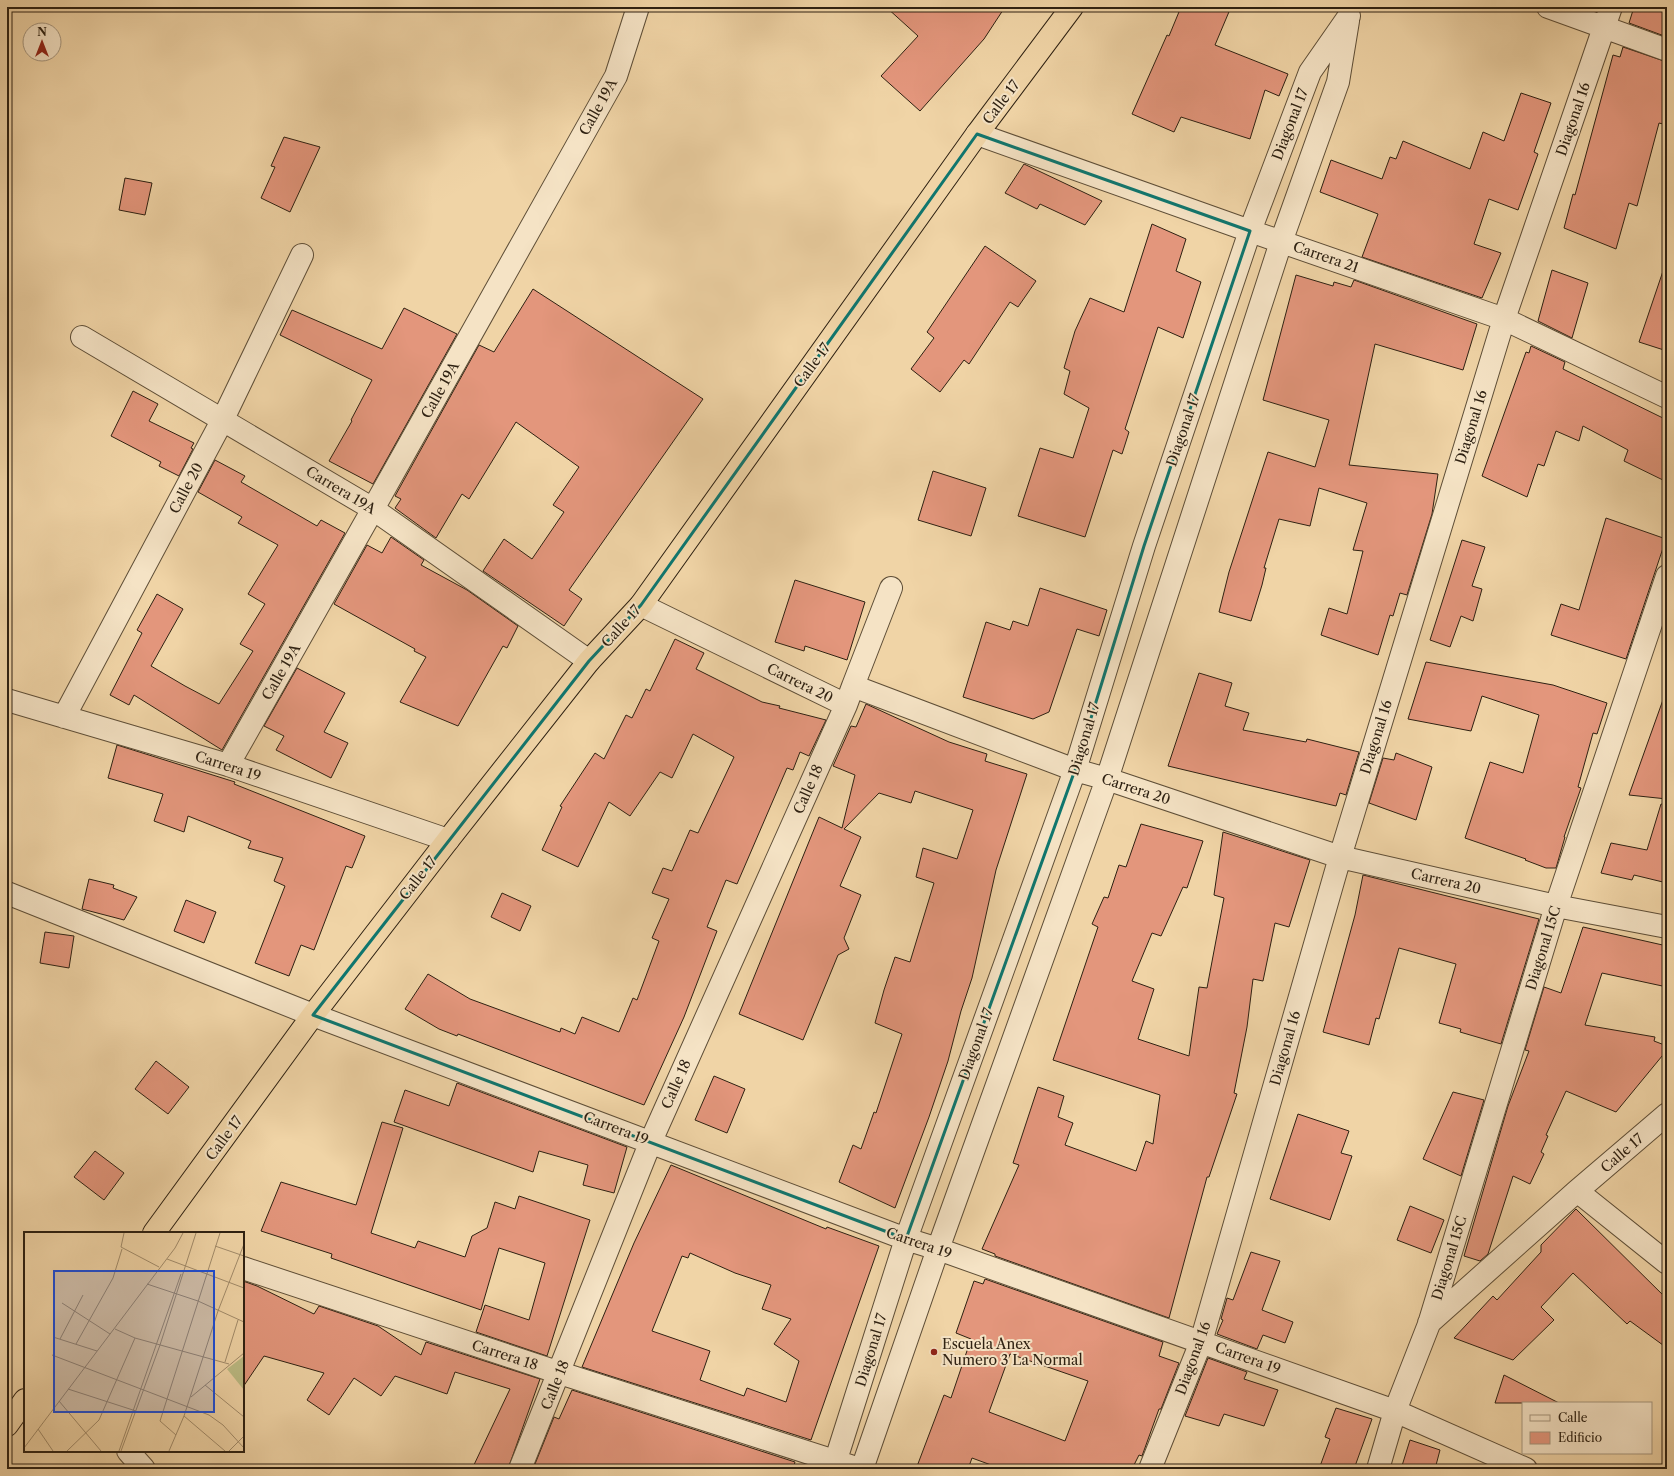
<svg xmlns="http://www.w3.org/2000/svg" width="1674" height="1476" font-family="'Libre Caslon Text',serif">
<style>
.building{fill:#e3967c;stroke:#2e2112;fill-rule:evenodd}
.lines{fill:none;stroke-linecap:round;stroke-linejoin:round}
.minor-casing{stroke:#5e4e37;stroke-width:24}
.highway-casing{stroke:#2e2112;stroke-width:24}
.minor{stroke:#f5e3c5;stroke-width:22}
.highway{stroke:#f0d4a6;stroke-width:22}
.marked{fill:none;stroke:#0f766e;stroke-width:3;stroke-linejoin:round}
.poi-dot{fill:#8f2418;stroke:#f5e3c5;stroke-width:1.5}
.labels{text-anchor:middle;dominant-baseline:central;stroke-width:4;stroke-linejoin:round;paint-order:stroke}
.street-label{font-size:14px;fill:#2e2112;stroke:#f5e3c5}
.poi-label{font-size:14px;fill:#2e2112;stroke:#f5e3c5;text-anchor:start}
.inset-road{fill:none;stroke:#a28c6b;stroke-width:1}
.view{fill:#1d4ed8;fill-opacity:0.15;stroke:#1d4ed8;stroke-width:2}
.inset-edge{fill:none;stroke:#2e2112;stroke-width:2}
</style>
<rect width="100%" height="100%" fill="#f0d4a6"/>
<filter id="stains"><feTurbulence type="fractalNoise" baseFrequency=".005" numOctaves="4"/><feColorMatrix values="0 0 0 0 .2 0 0 0 0 .09 0 0 0 0 .02 0 0 0 .5 -.17"/></filter>
<radialGradient id="worn" r=".72"><stop offset=".6" stop-color="#630" stop-opacity="0"/><stop offset="1" stop-color="#630" stop-opacity=".3"/></radialGradient>
<!-- building -->
<path class="building" d="M886,7H1005L984,39L920,111L881,76L918,36Z
M1181,7H1231L1215,45L1288,74L1279,96L1265,90L1250,139L1181,117L1174,132L1132,114L1167,35L1169,36Z
M1634,7H1667V37L1629,23Z
M1623,47L1667,62V125L1659,123L1637,206L1629,203L1616,249L1564,228L1573,194L1575,195L1613,55L1620,57Z
M1521,93L1551,103L1534,152L1538,154L1518,210L1489,199L1474,244L1501,253L1482,298L1362,257L1378,214L1320,192L1331,160L1382,179L1390,157L1396,159L1403,141L1470,169L1483,132L1504,141Z
M284,137L320,147L290,212L261,198L275,167L271,166Z
M1024,164L1102,201L1085,225L1040,204L1037,209L1005,193Z
M125,178L152,183L145,215L119,210Z
M1152,224L1186,239L1176,271L1201,282L1183,338L1158,327L1125,429L1129,432L1122,454L1113,450L1085,537L1018,516L1040,448L1073,458L1089,408L1064,394L1070,371L1064,368L1075,331L1090,298L1124,312Z
M985,246L1036,281L1018,307L1010,302L969,364L964,360L940,392L911,369L934,338L927,332Z
M1552,270L1588,283L1572,338L1538,321Z
M1663,271L1667,272V351L1639,342Z
M1296,275L1333,286L1334,282L1351,287L1354,280L1477,324L1463,370L1375,344L1349,465L1438,474L1432,514L1407,595L1400,593L1393,616L1390,615L1378,655L1321,635L1329,608L1347,614L1363,551L1353,550L1367,503L1319,488L1310,526L1279,519L1264,568H1266L1262,585L1251,621L1219,612L1229,572L1268,452L1315,467L1329,420L1263,400Z
M533,289L703,399L569,590L582,599L564,626L483,571L504,539L532,559L564,512L553,505L579,467L516,422L469,499L462,494L436,538L395,508L401,499L395,496L479,345L494,352Z
M404,308L457,334L373,484L329,461L352,421L351,420L372,380L280,335L292,310L382,349Z
M1531,346L1565,362L1563,369L1667,420V482L1624,461L1628,450L1583,426L1579,441L1556,431L1544,466L1538,464L1527,497L1482,476L1526,352L1529,353Z
M133,391L158,404L149,421L194,443L191,448L193,449L179,476L159,466L161,462L111,436Z
M215,460L245,476L241,482L317,526L321,520L345,533L222,750L134,695L129,705L110,695L142,633L137,630L157,594L183,609L151,666L185,686L219,704L253,651L240,644L265,604L248,594L278,545L238,523L242,517L198,492Z
M933,471L986,488L971,536L918,520Z
M1606,518L1666,539L1626,659L1551,635L1561,604L1579,610Z
M391,537L424,560L421,565L467,590L518,626L507,648L503,646L458,726L400,702L426,657L414,651L415,649L334,604L367,545L382,553Z
M1462,540L1485,547L1472,586L1482,589L1473,621L1461,616L1450,647L1430,640Z
M795,580L865,602L847,660L805,646L804,651L775,642Z
M1040,588L1107,610L1099,636L1077,629L1049,712L1033,719L963,697L986,622L1010,630L1013,621L1028,626Z
M675,639L704,653L696,669L762,702L780,706L779,708L826,720L809,756L800,752L793,770L787,768L737,884L726,880L707,927L717,931L684,1017L644,1105L458,1034L457,1036L439,1029L405,1009L428,974L470,999L560,1032L561,1028L575,1034L582,1017L619,1032L633,998L637,1000L659,941L652,938L669,899L652,893L663,868L672,871L690,830L698,833L734,757L693,734L672,778L660,772L630,816L609,802L578,867L542,850L562,807L560,806L595,753L604,759L626,715L632,718L646,689L650,691Z
M1426,662L1553,685L1607,703L1597,734L1593,733L1578,787L1581,788L1564,837H1565L1556,868H1546L1525,860L1526,859L1465,838L1490,762L1523,773L1539,715L1482,696L1471,731L1408,719Z
M297,668L345,693L324,732L348,743L331,778L276,750L284,736L264,726Z
M1199,673L1232,683L1225,706L1249,713L1243,730L1306,742L1307,739L1359,752L1346,795L1340,793L1336,806L1168,766Z
M1664,697H1667V799L1629,795Z
M866,704L949,742L987,754L985,761L1027,774L996,870L972,978L961,1011L948,1061L929,1117L895,1208L839,1182L853,1145L861,1149L874,1112L876,1113L902,1034L875,1023L884,990L895,957L910,962L934,883L916,877L923,848L957,859L973,810L915,791L911,803L879,793L844,829L861,837L840,886L861,895L844,938L849,949L838,955L803,1040L739,1014L819,817L842,828L855,775L833,766L851,726L856,727Z
M117,745L235,782L234,784L365,836L352,868L346,866L314,950L301,945L289,976L255,963L285,886L274,881L283,858L248,848L251,841L188,816L184,832L154,821L163,794L108,778Z
M1396,753L1432,767L1416,820L1369,803L1383,758L1394,760Z
M1661,804L1667,805V883L1634,875L1632,880L1601,873L1611,843L1647,850Z
M1141,824L1203,841L1187,888L1183,887L1161,936L1152,933L1132,981L1154,989L1138,1039L1189,1056L1199,987L1207,988L1224,898L1214,895L1223,832L1310,860L1289,927L1275,923L1263,981L1253,979L1247,1027L1234,1093L1237,1094L1209,1177H1207L1169,1318L995,1256V1254L982,1249L1019,1165L1013,1163L1038,1087L1064,1096L1058,1117L1073,1123L1065,1145L1136,1171L1146,1141L1153,1144L1160,1095L1053,1060L1098,927L1092,924L1104,897L1108,898L1119,865L1126,867Z
M1363,875L1539,919L1501,1044L1460,1032L1461,1029L1439,1023L1456,964L1399,948L1379,1019L1376,1018L1369,1045L1323,1032L1355,915Z
M89,879L114,885L113,888L137,897L124,920L82,909Z
M502,893L531,906L520,931L491,917Z
M186,900L216,912L204,943L174,931Z
M1583,927L1667,946V987L1602,973L1585,1025L1655,1037L1654,1041L1667,1046V1050L1616,1112L1566,1091L1546,1135L1548,1136L1541,1152L1544,1154L1530,1184L1513,1176L1488,1254L1480,1261L1464,1256L1508,1106L1529,1051L1525,1050L1544,987L1561,993Z
M45,932L74,936L69,968L40,963Z
M156,1061L189,1087L168,1114L135,1089Z
M714,1076L745,1089L727,1133L695,1120Z
M457,1083L627,1147L614,1193L583,1185L588,1165L539,1151L533,1172L394,1122L405,1090L449,1106Z
M1453,1092L1484,1100L1461,1176L1423,1159Z
M1298,1114L1349,1131L1341,1153L1352,1156L1330,1220L1270,1199Z
M382,1122L403,1128L371,1233L415,1248L418,1241L465,1257L472,1236L487,1228L495,1202L515,1209L519,1196L590,1220L547,1356L476,1332L485,1305L529,1320L545,1263L499,1248L481,1310L331,1258L332,1254L261,1231L281,1182L356,1205Z
M95,1151L124,1173L104,1200L74,1177Z
M671,1165L826,1229L827,1227L879,1246L811,1440L582,1367L634,1243ZM690,1253L735,1273L771,1285L762,1309L791,1319L774,1344L799,1361L786,1402L747,1388L744,1396L700,1380L710,1351L652,1331L682,1256L688,1258Z
M1410,1206L1444,1220L1431,1253L1397,1240Z
M1576,1209L1667,1299V1348L1630,1321L1627,1324L1573,1273L1541,1307L1554,1320L1513,1360L1454,1338L1493,1296L1497,1300L1541,1252V1245Z
M1251,1252L1280,1261L1262,1310L1293,1322L1285,1343L1263,1335L1257,1349L1217,1334L1223,1320L1221,1319L1227,1298L1233,1300Z
M985,1279L1163,1342L1159,1356L1179,1363L1161,1409H1159L1142,1456L1139,1455L1132,1469H1002L972,1458L968,1469H916L944,1395L951,1398L971,1339L956,1333L974,1281L983,1284ZM1010,1354L1088,1381L1065,1441L989,1412Z
M243,1281L257,1286L314,1314L319,1306L378,1326L421,1355L426,1342L540,1379L508,1469H472L510,1389L455,1372L447,1394L395,1376L381,1396L354,1378L329,1415L307,1400L324,1373L264,1356L243,1387Z
M1208,1358L1247,1372L1244,1379L1278,1390L1264,1426L1224,1414L1219,1426L1185,1416Z
M1504,1375L1559,1403H1495Z
M572,1390L795,1462L793,1469H533L554,1417L559,1419Z
M1336,1408L1372,1419L1354,1469H1319L1330,1439L1325,1437Z
M1410,1440L1440,1450L1435,1469H1401Z"/>
<g class="lines">
<defs>
<path id="minor" d="M1548,7L1667,50
M977,134L1250,231L1504,319L1667,397
M82,337L373,509L589,661
M641,605L846,705L853,686L1075,770L1107,779L1340,857L1556,906L1667,927
M853,686L891,588
M7,700L228,765L448,840
M64,717L223,419L302,255
M228,765L373,509L616,76L638,7
M7,893L313,1015L906,1239L938,1249L1395,1411L1526,1469
M1577,1191L1667,1263
M243,1268L560,1373L850,1466
M1429,1323L1577,1191L1667,1114
M128,1451L144,1469
M520,1469L651,1141L846,705
M833,1469L906,1239L1075,770L1144,546L1250,231L1310,72L1349,16
M862,1469L938,1249L1107,779L1281,242L1338,82L1348,21
M1150,1469L1201,1342L1340,857L1504,319L1611,7
M1378,1469L1395,1411L1429,1324L1556,906L1667,576"/>
<path id="highway" d="M154,1233L313,1015L448,840L589,661L641,605L977,134L1072,7
M7,1425L25,1400"/>
</defs>
<!-- minor casing -->
<use href="#minor" class="minor-casing"/>
<!-- highway casing -->
<use href="#highway" class="highway-casing"/>
<!-- minor -->
<use href="#minor" class="minor"/>
<!-- highway -->
<use href="#highway" class="highway"/>
</g>
<!-- marked area -->
<path class="marked" d="M977,134L1250,231L1144,546L1075,770L906,1239L313,1015L589,661L641,605Z"/>
<!-- markers -->
<circle class="poi-dot" cx="934" cy="1352" r="4"/>
<g class="labels">
<!-- street labels -->
<g class="street-label">
<text transform="translate(1001 102) rotate(-53)">Calle 17</text>
<text transform="translate(598 107) rotate(-61)">Calle 19A</text>
<text transform="translate(1573 119) rotate(-71)">Diagonal 16</text>
<text transform="translate(1290 124) rotate(-69)">Diagonal 17</text>
<text transform="translate(1326 257) rotate(19)">Carrera 21</text>
<text transform="translate(812 365) rotate(-54)">Calle 17</text>
<text transform="translate(440 390) rotate(-61)">Calle 19A</text>
<text transform="translate(1471 427) rotate(-73)">Diagonal 16</text>
<text transform="translate(1183 430) rotate(-71)">Diagonal 17</text>
<text transform="translate(186 488) rotate(-62)">Calle 20</text>
<text transform="translate(341 490) rotate(31)">Carrera 19A</text>
<text transform="translate(621 626) rotate(-48)">Calle 17</text>
<text transform="translate(281 672) rotate(-60)">Calle 19A</text>
<text transform="translate(800 683) rotate(26)">Carrera 20</text>
<text transform="translate(1376 737) rotate(-73)">Diagonal 16</text>
<text transform="translate(1084 739) rotate(-73)">Diagonal 17</text>
<text transform="translate(228 766) rotate(18)">Carrera 19</text>
<text transform="translate(808 789) rotate(-66)">Calle 18</text>
<text transform="translate(1136 789) rotate(18)">Carrera 20</text>
<text transform="translate(418 878) rotate(-52)">Calle 17</text>
<text transform="translate(1446 881) rotate(13)">Carrera 20</text>
<text transform="translate(1543 948) rotate(-73)">Diagonal 15C</text>
<text transform="translate(976 1044) rotate(-70)">Diagonal 17</text>
<text transform="translate(1285 1048) rotate(-74)">Diagonal 16</text>
<text transform="translate(676 1084) rotate(-66)">Calle 18</text>
<text transform="translate(616 1128) rotate(21)">Carrera 19</text>
<text transform="translate(224 1138) rotate(-54)">Calle 17</text>
<text transform="translate(1622 1153) rotate(-41)">Calle 17</text>
<text transform="translate(919 1243) rotate(19)">Carrera 19</text>
<text transform="translate(1449 1258) rotate(-73)">Diagonal 15C</text>
<text transform="translate(871 1350) rotate(-73)">Diagonal 17</text>
<text transform="translate(505 1355) rotate(18)">Carrera 18</text>
<text transform="translate(1193 1358) rotate(-70)">Diagonal 16</text>
<text transform="translate(1248 1358) rotate(20)">Carrera 19</text>
<text transform="translate(555 1385) rotate(-68)">Calle 18</text>
</g>
<!-- poi labels -->
<g class="poi-label">
<text x="942" y="1344">Escuela Anex<tspan x="942" dy="16">Numero 3 La Normal</tspan></text>
</g>
</g>
<!-- overview -->
<g transform="translate(24 1232)">
<rect width="220" height="220" fill="#f0d4a6"/>
<path d="M220,124V158L203,137Z" fill="#bcbc85"/>
<path class="inset-road" d="M100,1L97,15L135,35M191,14L220,24M143,27L220,56M123,52L174,69L220,90M38,71L86,102M91,97L111,106L205,132M29,105L73,119M36,107L59,63M52,112L89,46L98,17M28,123L185,183L199,193L220,216M201,130L214,88M181,153L220,185M44,157L112,179M167,165L220,121M35,169L77,219M160,184L201,219M14,197L29,219M152,203L136,189L196,1M0,216L151,16L159,1M43,219L75,188L111,106M95,219L157,42M97,219L136,113L172,1M145,219L160,184L194,79L220,12M205,219L220,204"/>
<path class="view" d="M30,39H190V180H30Z"/>
<rect width="220" height="220" class="inset-edge"/>
</g>
<!-- margin -->
<rect width="1674" height="1476" fill="none" stroke="#f0d4a6" stroke-width="24"/>
<rect x="8" y="8" width="1658" height="1460" fill="none" stroke="#2e2112" stroke-width="2"/>
<rect x="12" y="12" width="1650" height="1452" fill="none" stroke="#2e2112"/>
<!-- legend -->
<rect x="1522" y="1402" width="130" height="52" fill="#f5e3c5" stroke="#a5957d"/>
<rect x="1530" y="1415" width="20" height="6" fill="#f5e3c5" stroke="#a5957d"/>
<text x="1558" y="1422" font-size="12" fill="#2e2112">Calle</text>
<rect x="1530" y="1432" width="20" height="12" fill="#e3967c" stroke="#a5957d"/>
<text x="1558" y="1442" font-size="12" fill="#2e2112">Edificio</text>
<!-- north arrow -->
<g transform="translate(42 42)"><circle r="19" fill="#f5e3c5" stroke="#a5957d"/>
<path d="M0-3L7 15L0 10L-7 15Z" fill="#8f2418"/>
<text y="-6" font-size="11" font-weight="bold" text-anchor="middle" fill="#2e2112">N</text>
</g>
<rect width="100%" height="100%" filter="url(#stains)"/>
<rect width="100%" height="100%" fill="url(#worn)"/>
</svg>
